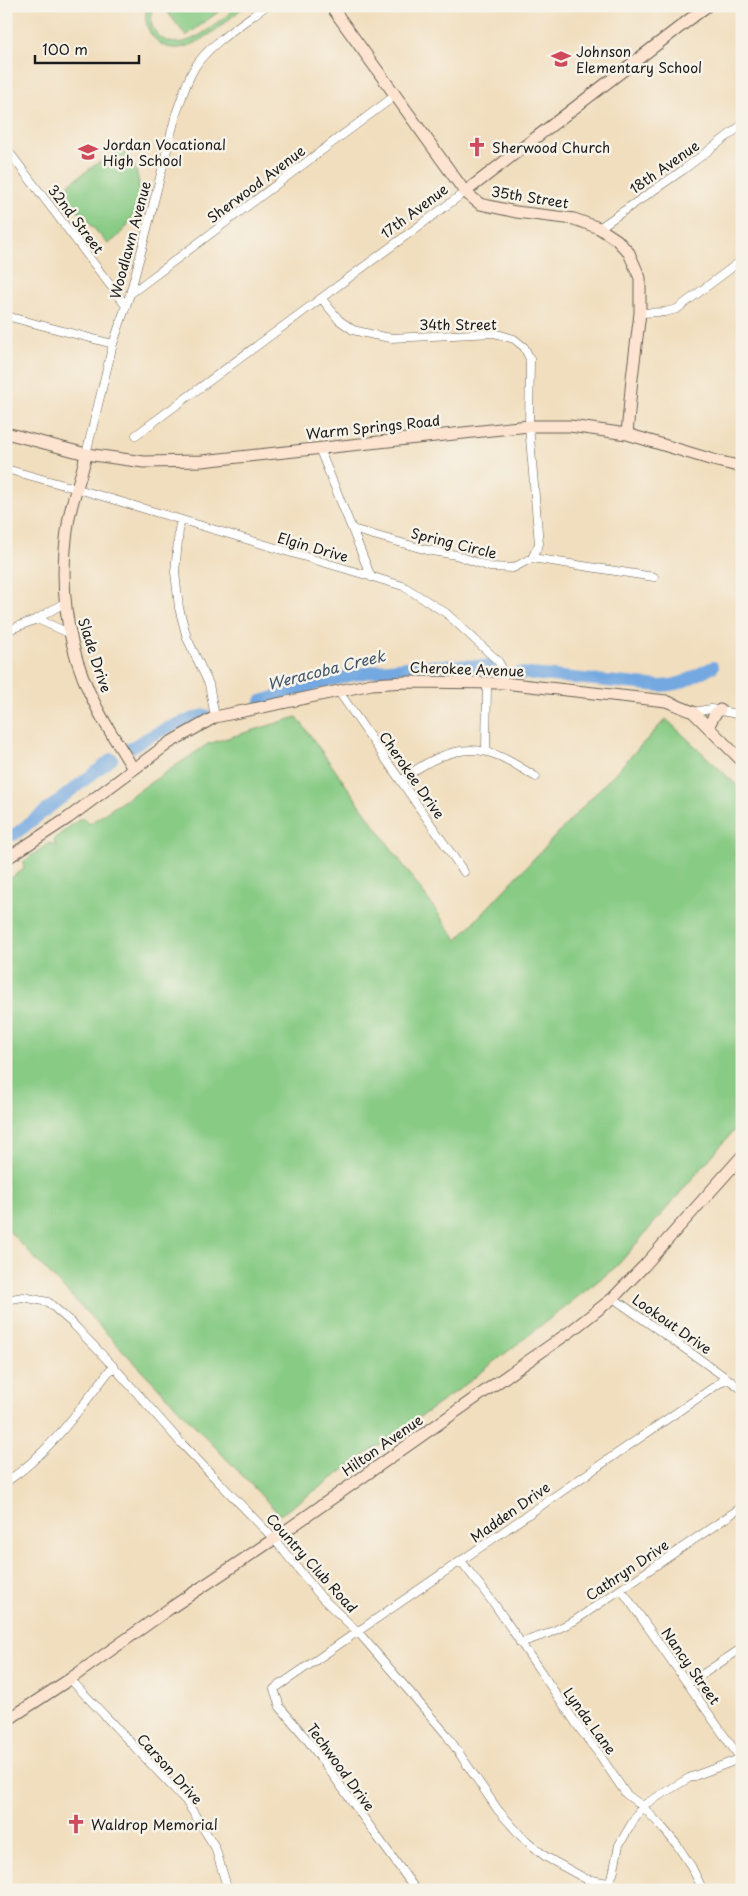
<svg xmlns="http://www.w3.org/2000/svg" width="748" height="1896" font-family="'Playpen Sans',sans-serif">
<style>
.green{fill:#87cb84;stroke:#527450}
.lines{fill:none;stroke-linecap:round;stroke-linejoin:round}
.river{stroke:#73a8e0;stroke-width:12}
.street-casing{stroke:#676055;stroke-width:9}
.secondary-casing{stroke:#676055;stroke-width:13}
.street{stroke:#fff;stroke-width:8}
.secondary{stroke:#fde4d0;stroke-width:11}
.labels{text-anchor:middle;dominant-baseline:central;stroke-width:5;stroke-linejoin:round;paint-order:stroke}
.poi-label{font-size:14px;fill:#1c1c1c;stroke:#f7f3e8;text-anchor:start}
.street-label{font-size:14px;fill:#1c1c1c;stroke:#f7f3e8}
.water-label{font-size:15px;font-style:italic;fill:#3f546a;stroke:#f7f3e8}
</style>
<rect width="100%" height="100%" fill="#f7f3e8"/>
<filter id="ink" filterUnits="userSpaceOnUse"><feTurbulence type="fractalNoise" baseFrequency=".02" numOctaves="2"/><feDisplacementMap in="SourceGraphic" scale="10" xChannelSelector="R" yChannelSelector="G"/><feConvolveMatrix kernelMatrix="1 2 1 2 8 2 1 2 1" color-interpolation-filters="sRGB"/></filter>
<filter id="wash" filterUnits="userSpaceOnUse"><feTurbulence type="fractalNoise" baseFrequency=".0096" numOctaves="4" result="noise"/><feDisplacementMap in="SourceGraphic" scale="20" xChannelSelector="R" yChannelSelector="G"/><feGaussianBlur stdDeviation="1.12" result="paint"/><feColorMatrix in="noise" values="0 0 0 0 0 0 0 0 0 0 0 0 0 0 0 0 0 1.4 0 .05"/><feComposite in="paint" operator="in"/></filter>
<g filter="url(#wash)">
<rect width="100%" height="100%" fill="#f1debe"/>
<!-- green -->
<path class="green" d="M147,6H153C149,17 150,27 158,35C182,59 219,21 238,6H245C223,23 182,67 155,39C146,30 144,18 147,6Z
M163,6H226L186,36Z
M123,149C126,155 131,160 134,166C147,194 133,228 108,244L66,197L69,184L95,165Z
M297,717L457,940L666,719L742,790V1121L617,1266L461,1388L280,1515L6,1228V881L24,869L23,862L49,843L57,846L54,842L55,838L80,819H85L89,824L208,744Z"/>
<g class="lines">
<!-- river -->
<path class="river" d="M519,673L660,686C686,685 691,676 713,667
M261,701C300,689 340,676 381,670C417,664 452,665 489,666
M129,749C157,731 174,724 205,715
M14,835L112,759"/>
</g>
</g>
<g filter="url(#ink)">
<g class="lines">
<defs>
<path id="street" d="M6,148L126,306
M599,228L683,170L742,125
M130,294L396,95
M640,313L665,312L677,309L742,260
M6,316L113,344
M136,435L465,192
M319,448L352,529L427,550L456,555L490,567L513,568L532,558L539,544L529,426L530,359L524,347L514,339L494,333L391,338L374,335L353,330L339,320L322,299
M86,454L113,344L130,294L144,241L176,114C182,98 186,81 195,67C208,45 245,22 266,6
M6,469L78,489L403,586L446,613L498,661L503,670V683
M180,520L175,572L179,608L187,638L209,684L215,717
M352,529L371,577
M532,558L654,577
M37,619L69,633
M6,631L37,619L64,603
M339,692L464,872
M693,712L711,709L742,715
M486,751L487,684
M401,781C424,762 456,744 487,752C504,756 521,768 536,777
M6,838L11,856
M613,1298L742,1389
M6,1300L23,1297L48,1302L73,1324L113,1366L182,1444L274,1539L322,1598L359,1633L446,1734L498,1810L521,1836L546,1857L586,1879L608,1883
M6,1482C49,1454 82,1406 113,1366
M461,1561L495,1605L580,1729L599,1754L626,1794L642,1806L662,1827L677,1845L691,1866L703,1890
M621,1589L740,1758
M520,1643L547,1634L574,1621L742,1507
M70,1679L186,1801L215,1847L228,1890
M688,1684L742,1648
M416,1890L306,1738L280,1707L274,1689L727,1378
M607,1890L608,1883L613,1874L619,1845L642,1806L689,1778L742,1758"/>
<path id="secondary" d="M331,6L465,192L480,204L516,212L574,219L599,228L617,240L629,253L640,278V313L632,378L627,434
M465,192L707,6
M6,433L86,454L144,462L202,461L529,426H570L627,434L713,460L742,467
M86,454C82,477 71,500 68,524C58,589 67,652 98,710C108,730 122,749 133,769
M708,727L715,714L720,710
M6,859L68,818L169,743L215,717L372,684L406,682L503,683L666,701L693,712L742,761
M6,1721L70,1679L169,1609L274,1539L571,1331L613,1298L644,1266L742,1156"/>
</defs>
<!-- street casing -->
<use href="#street" class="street-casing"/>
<!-- secondary casing -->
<use href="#secondary" class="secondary-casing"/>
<!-- street -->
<use href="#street" class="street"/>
<!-- secondary -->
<use href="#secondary" class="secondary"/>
</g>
</g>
<!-- icons -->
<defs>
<symbol id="school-bare" viewBox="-9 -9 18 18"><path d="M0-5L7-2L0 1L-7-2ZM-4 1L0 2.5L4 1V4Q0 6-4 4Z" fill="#d1495b" stroke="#f7f3e8" stroke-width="2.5" paint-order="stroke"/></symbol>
<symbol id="church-bare" viewBox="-9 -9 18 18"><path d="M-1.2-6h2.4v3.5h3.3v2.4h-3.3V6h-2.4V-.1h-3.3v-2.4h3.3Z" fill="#d1495b" stroke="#f7f3e8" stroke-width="2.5" paint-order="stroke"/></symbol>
</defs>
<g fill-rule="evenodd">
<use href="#school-bare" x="547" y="45" width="28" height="28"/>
<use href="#church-bare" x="463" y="133" width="28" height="28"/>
<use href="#school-bare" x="74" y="138" width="28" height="28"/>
<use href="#church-bare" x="62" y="1810" width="28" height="28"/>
</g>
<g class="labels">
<!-- poi labels -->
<g class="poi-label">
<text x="576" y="51">Johnson<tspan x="576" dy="16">Elementary School</tspan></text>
<text x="103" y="144">Jordan Vocational<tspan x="103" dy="16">High School</tspan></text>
<text x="492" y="147">Sherwood Church</text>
<text x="91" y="1824">Waldrop Memorial</text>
</g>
<!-- street labels -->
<g class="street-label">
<text transform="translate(664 167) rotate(-35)">18th Avenue</text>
<text transform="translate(256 184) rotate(-37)">Sherwood Avenue</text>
<text transform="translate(530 197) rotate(9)">35th Street</text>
<text transform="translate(414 211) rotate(-37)">17th Avenue</text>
<text transform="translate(76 219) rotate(53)">32nd Street</text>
<text transform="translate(130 240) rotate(-75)">Woodlawn Avenue</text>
<text x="458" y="324">34th Street</text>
<text transform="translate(373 427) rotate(-6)">Warm Springs Road</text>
<text transform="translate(454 543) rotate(14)">Spring Circle</text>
<text transform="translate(313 547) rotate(16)">Elgin Drive</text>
<text transform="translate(95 655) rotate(72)">Slade Drive</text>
<text transform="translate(467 669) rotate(2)">Cherokee Avenue</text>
<text transform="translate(412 775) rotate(55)">Cherokee Drive</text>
<text transform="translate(672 1324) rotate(35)">Lookout Drive</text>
<text transform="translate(382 1445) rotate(-35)">Hilton Avenue</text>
<text transform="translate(510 1512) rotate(-35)">Madden Drive</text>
<text transform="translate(312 1563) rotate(48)">Country Club Road</text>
<text transform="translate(627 1570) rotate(-34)">Cathryn Drive</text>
<text transform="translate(691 1666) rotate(55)">Nancy Street</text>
<text transform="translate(590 1721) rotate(54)">Lynda Lane</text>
<text transform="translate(341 1767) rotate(54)">Techwood Drive</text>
<text transform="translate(170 1769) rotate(48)">Carson Drive</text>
</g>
<!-- water labels -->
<g class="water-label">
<text transform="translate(326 669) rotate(-14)">Weracoba Creek</text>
</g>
</g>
<!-- margin -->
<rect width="748" height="1896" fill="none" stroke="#f7f3e8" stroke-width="25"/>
<!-- scale -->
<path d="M35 55v8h104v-8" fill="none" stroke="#1c1c1c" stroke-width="2.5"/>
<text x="42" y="55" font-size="15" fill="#1c1c1c" stroke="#f7f3e8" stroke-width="4" paint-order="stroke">100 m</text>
</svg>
